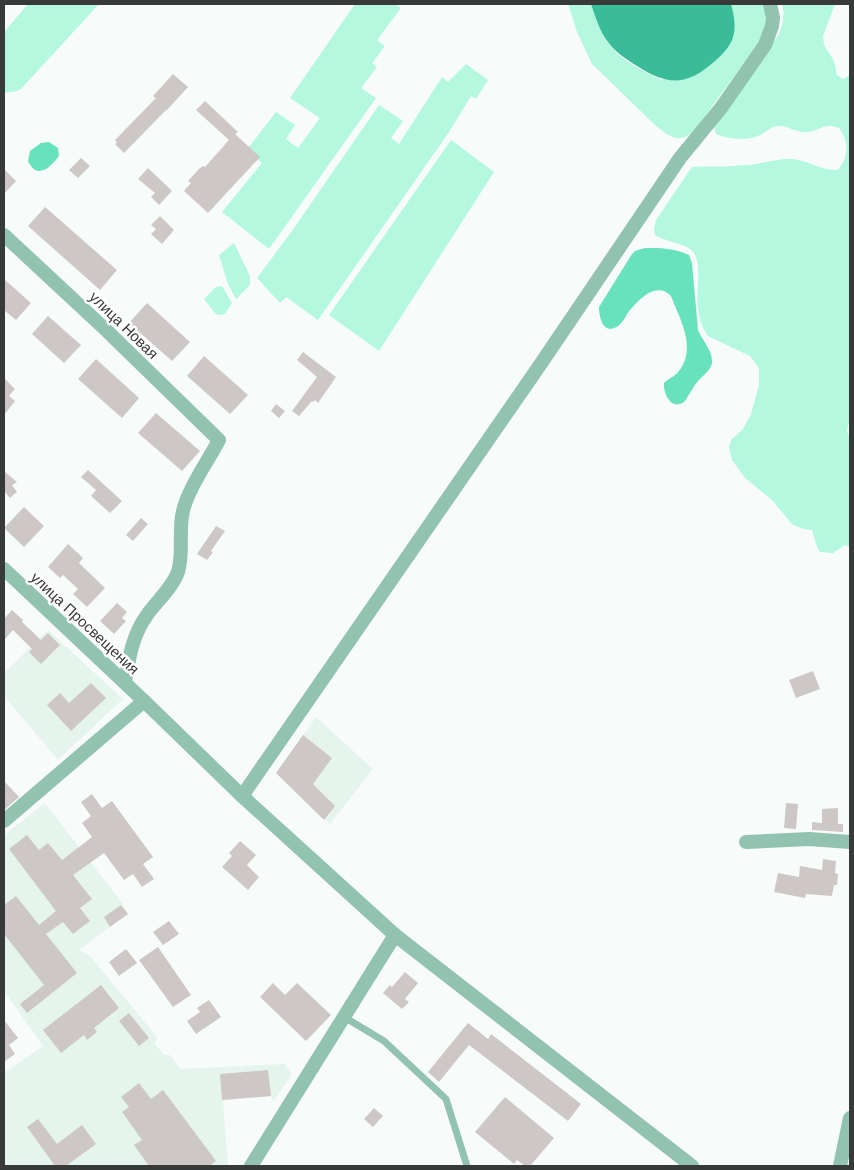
<svg xmlns="http://www.w3.org/2000/svg" width="854" height="1170" font-family="Arial,sans-serif">
<style>
.built{fill:#e6f4ee}
.green{fill:#b3f8df}
.forest{fill:#67e2bc}
.water{fill:#3bbc98}
.building{fill:#cdc8c6}
.lines{fill:none;stroke-linecap:round;stroke-linejoin:round}
.service{stroke:#92c2b0;stroke-width:7}
.minor{stroke:#92c2b0;stroke-width:14}
.tertiary{stroke:#92c2b0;stroke-width:14}
.labels{text-anchor:middle;dominant-baseline:central;stroke-width:5;stroke-linejoin:round;paint-order:stroke}
.street-label{font-size:15px;fill:#383a39;stroke:#fff}
</style>
<rect width="100%" height="100%" fill="#f7fcfa"/>
<!-- built -->
<path class="built" d="M48,630L123,699L58,760L4,696V673Z
M316,717L373,769L330,824L276,773Z
M45,803L123,904L122,905L128,914L79,950L90,956L157,1037L155,1044L164,1055H170L181,1069L284,1064L292,1074L274,1101L270,1096L223,1100L228,1166H4V1071H7L43,1046L4,991V835Z"/>
<!-- green -->
<path class="green" d="M28,4H99L21,89L17,91L4,93V32Z
M355,4H395L401,8L377,40L385,46L372,63L377,67L361,88L376,98L269,249L222,212L262,163L252,155L249,147L276,112L295,125L286,139L298,148L320,118L290,98Z
M568,4H591C595,16 600,30 607,41C618,59 643,71 662,80L734,18L731,4H764L766,24L760,41L694,131C678,145 669,136 655,125L592,64L577,32Z
M782,4H835L823,36L824,45L834,61L837,75L843,79L850,75V417L847,431L850,438V547L845,545L833,553L820,552L817,547L812,530L803,529L792,524L772,500L745,478L732,460L729,447L731,440L743,429L751,414L759,385V368L750,356L708,336C702,328 699,317 698,307C696,293 702,264 694,253C687,243 665,242 655,235L654,229L656,220L692,167C710,166 729,167 747,165C762,164 778,158 793,159C809,161 822,171 838,170C849,156 849,141 839,128C824,123 823,129 809,132C798,134 790,126 779,126C771,126 765,133 758,136C746,141 727,139 716,134L714,127L779,34C783,23 785,15 782,4Z
M466,64L488,80L476,99L471,96L449,132L318,320L286,297L280,303L257,278L292,231L379,105L403,121L391,138L399,144L442,77L448,82Z
M451,140L494,172L379,351L329,315Z
M234,243L250,276V285L236,299L228,284L219,255Z
M222,286L232,303L225,314L218,315L215,313L204,299L216,287Z"/>
<!-- forest -->
<path class="forest" d="M49,142L58,148L59,156C50,168 37,180 28,161L30,151L41,143Z
M645,248C661,248 674,248 689,255L692,263L698,330C702,340 712,350 712,361C712,365 711,366 710,368C707,373 702,376 699,380C695,384 692,390 688,396C687,398 686,400 684,402C671,411 663,393 664,383C669,378 676,376 679,371C697,347 680,320 671,296C656,280 637,301 627,314C625,318 622,323 618,326C603,336 599,317 599,307L632,254L635,251Z"/>
<!-- water -->
<path class="water" d="M591,4H731C738,30 736,43 715,61C687,86 668,86 637,66C626,59 616,53 608,42C600,32 595,16 591,4Z"/>
<!-- building -->
<path class="building" d="M173,74L188,87L167,110V109L124,153L115,144L117,143L115,140L156,98L153,96Z
M205,101L238,132L235,134L260,157L208,213L184,191L191,183L188,181L199,169L203,166L205,167L229,140L196,110Z
M81,158L90,166L78,178L69,170Z
M148,168L172,191L159,205L151,197L155,193L138,179Z
M4,169L16,181L4,194Z
M45,207L117,270L100,290L28,226Z
M160,216L174,230L162,244L151,234L156,229L151,225Z
M4,279L31,303L16,320L4,310Z
M147,303L190,342L172,361L129,323Z
M48,316L81,345L64,363L32,334Z
M303,352L336,377L318,403L315,400L313,402L312,401L299,416L292,411L317,377L297,360Z
M204,356L248,395L230,414L187,376Z
M96,359L139,398L122,418L78,379Z
M4,378L15,389L9,396L15,401L4,415Z
M276,404L285,411L279,418L271,411Z
M156,413L200,451L182,471L138,433Z
M88,470L122,501L110,513L91,496L96,490L81,477Z
M4,471L17,482L12,485L17,492L10,498L4,491Z
M24,507L44,526L24,547L4,528Z
M141,518L148,524L133,541L126,535Z
M216,526L225,531L211,551L213,552L207,560L197,554Z
M68,544L83,558L79,563L105,588L87,607L73,594L78,589L63,575L60,578L48,567Z
M117,603L127,612L122,618L126,621L114,634L100,621Z
M12,610L23,620L22,622L41,640L48,633L60,645L41,664L29,652L32,649L13,630L4,640V619Z
M813,671L820,689L796,698L789,680Z
M91,683L106,698L71,731L47,705L60,693L69,703Z
M303,735L332,758L313,784L335,806L324,820L276,773Z
M4,781L19,797L4,810Z
M92,794L102,808L112,801L153,857L143,864L154,879L142,887L133,874L124,880L104,853L73,875L92,899L80,908L90,921L73,934L63,922L46,934L77,973L27,1013L20,1004L44,985L4,934V905L16,896L39,925L56,911L9,849L27,835L39,850L48,843L62,860L92,837L82,823L91,816L81,802Z
M786,803L798,804L796,829L784,828Z
M838,808V824H843V832L812,830V822L822,823V809Z
M240,841L256,855L247,865L259,877L248,890L222,867L232,856L229,853Z
M823,859L836,861L835,873L838,874L837,885H834L832,896L806,894L805,898L774,892L778,873L799,877L800,866L822,870Z
M121,905L128,914L110,927L104,917Z
M169,921L179,934L163,945L153,932Z
M158,947L191,995L173,1007L139,960Z
M126,949L137,963L119,976L109,962Z
M405,972L418,983L405,999L409,1002L402,1009L383,993L390,985L392,987Z
M273,983L285,995L297,983L331,1015L306,1041L260,997Z
M101,985L119,1008L94,1028L97,1032L87,1040L84,1035L61,1053L43,1030Z
M209,1000L221,1017L196,1034L187,1021L200,1012L197,1008Z
M129,1013L149,1038L139,1046L119,1021Z
M4,1020L18,1038L9,1045L15,1054L4,1062Z
M468,1023L488,1039L491,1034L581,1104L568,1121L469,1045L439,1082L428,1072Z
M268,1070L271,1096L222,1100L220,1074Z
M139,1083L151,1099L163,1090L216,1161L209,1166H149L134,1145L142,1140L122,1112L129,1107L121,1097Z
M505,1097L554,1138L530,1166H525L517,1160L514,1164L475,1132Z
M374,1108L383,1116L373,1127L364,1119Z
M38,1119L57,1144L82,1125L96,1144L66,1166H55L27,1127Z"/>
<g class="lines">
<!-- service -->
<path class="service" d="M344,1017L384,1041L446,1099L467,1166"/>
<!-- minor -->
<path class="minor" d="M4,235L105,329L219,440C208,461 188,489 183,511C178,531 184,553 178,572C172,588 157,601 147,615C132,636 129,658 125,683
M4,569L144,701L4,821
M242,796L542,362L680,158L721,108L765,45L772,26L773,18L770,4
M746,842L809,839L850,842
M251,1166L395,935
M840,1166L850,1118"/>
<!-- tertiary -->
<path class="tertiary" d="M144,701L242,796L395,935L692,1166"/>
</g>
<g class="labels">
<!-- street labels -->
<g class="street-label">
<text transform="translate(124 325) rotate(44)">улица Новая</text>
<text transform="translate(85 623) rotate(43)">улица Просвещения</text>
</g>
</g>
<!-- border -->
<rect width="854" height="1170" fill="none" stroke="#383a39" stroke-width="10"/>
</svg>
